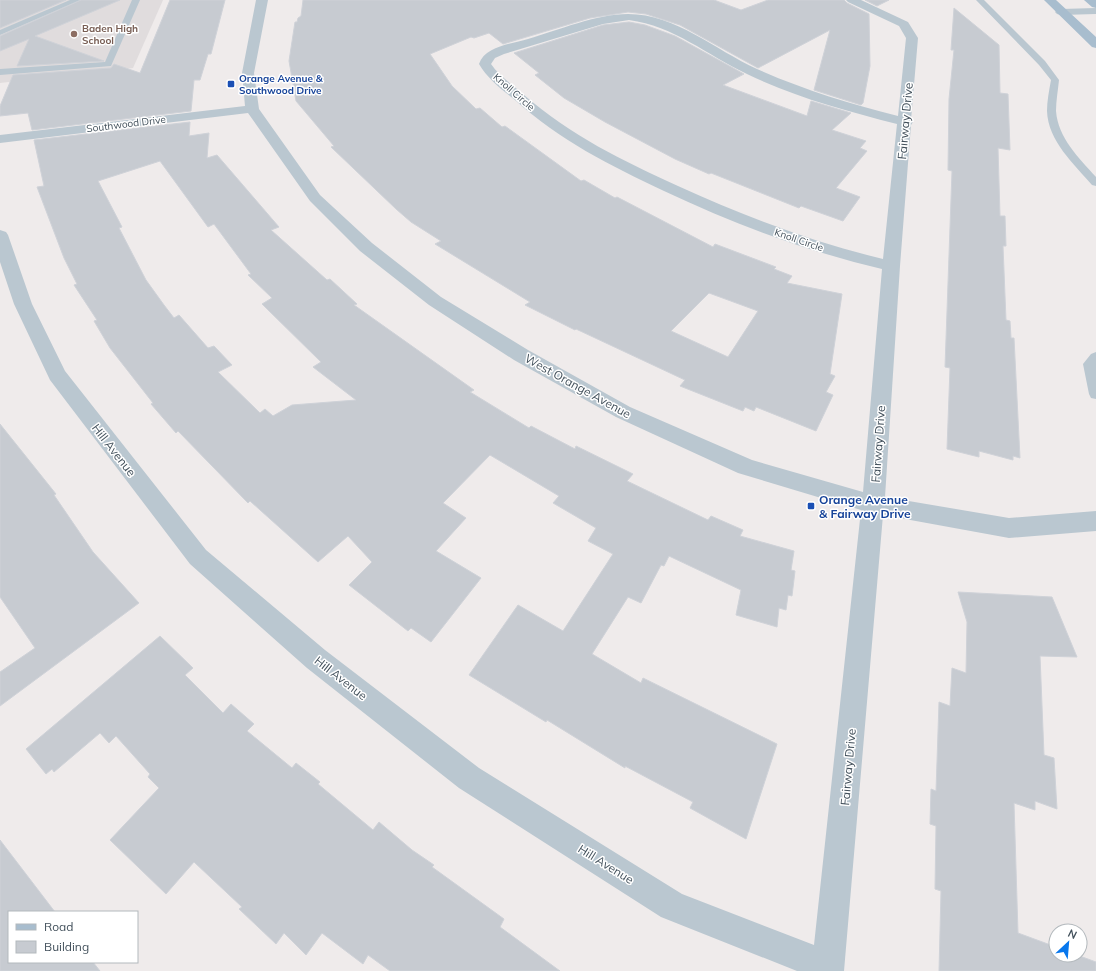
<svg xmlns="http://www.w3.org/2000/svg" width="1096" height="971" font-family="Mulish,sans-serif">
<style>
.education{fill:#e0dcdd}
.building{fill:#c7cbd1;stroke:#cfd2d8;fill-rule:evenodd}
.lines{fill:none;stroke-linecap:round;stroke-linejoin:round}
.service{fill:#bac7d0;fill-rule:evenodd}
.minor{fill:#bac7d0;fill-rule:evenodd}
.primary{fill:#a8bdce;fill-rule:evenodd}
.education-dot{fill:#8d6e63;stroke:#fff;stroke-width:1.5}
.transit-dot{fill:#1a4fb4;stroke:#fff;stroke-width:1.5}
.labels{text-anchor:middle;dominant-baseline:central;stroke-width:3;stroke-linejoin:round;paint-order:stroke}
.far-education-label{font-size:10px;font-weight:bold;fill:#785e54;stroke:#fff;text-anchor:start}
.far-transit-label{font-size:10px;font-weight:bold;fill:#164399;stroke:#fff;text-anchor:start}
.far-street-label{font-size:10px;fill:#42505b;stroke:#fff}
.street-label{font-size:12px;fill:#42505b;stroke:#fff}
.transit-label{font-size:12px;font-weight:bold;fill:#164399;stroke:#fff;text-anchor:start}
</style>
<rect width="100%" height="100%" fill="#efebeb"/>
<!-- education -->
<path class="education" d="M0,0H163L133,68L0,83Z"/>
<!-- building -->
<path class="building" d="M0,0H66L0,28Z
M81,0H120L35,36L104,61L17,66L29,39L0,51V36Z
M170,0H225L211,54H208L200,80H194L191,111L32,130L28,113L0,116V106L13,75L111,68L114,64L140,73Z
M303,0H714L741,10L768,0H844L847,3L869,14L870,66L863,103L861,105L814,90L830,30L758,68L680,25L646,14L628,12L590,18L503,44L489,33L474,38L471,37L430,54L452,86L476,109L480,108L502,127L505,126L581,181L584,180L615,198L617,197L713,247L715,244L776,267L774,269L792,276L787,283L842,294L830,374L835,376L826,392L833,395L816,431L756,407L754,411L745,407L743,411L680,386L685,380L576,329L575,330L525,305L530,302L435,244L441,241L411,222L396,209L331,147L334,146L296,101L289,61L295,22H297L298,18L301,16ZM709,293L758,311L728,357L671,331Z
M865,0H889L877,6Z
M954,8L999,45L1000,93L1008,94L1010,150L998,148L1000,216H1005L1006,246H1003L1006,320L1010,321L1011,338H1014L1020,458L1013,456V460L979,451V457L947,449L950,368L945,367L952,171L948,170L949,99L954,50H951Z
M629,22L645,25L675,36L744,74L723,85L807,116L811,101L851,113L832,130L866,141L860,148L867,151L836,188L860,197L843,221L801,206L799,208L711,173L709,174L675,159L605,122L564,98L535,75L539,73L514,53L603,25Z
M190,122L189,136L209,133L207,158L217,155L279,227L271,230L327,280L330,279L357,304L354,305L474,390L470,392L529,428L531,426L575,449L576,446L633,474L627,481L708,520L711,516L743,530L740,536L794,551L791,570L795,571L792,596L788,595L786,610L779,608L777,627L736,615L741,590L669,556L664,566L661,565L641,603L628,597L592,654L641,683L643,678L777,744L746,839L690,808L693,802L625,766V768L547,720L546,722L469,675L518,605L563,631L613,554L588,541L596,528L553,503L559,496L490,455L443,503L466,518L436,551L481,578L431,642L411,628L408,631L349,585L372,562L348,536L318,562L250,501L248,503L178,431L176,433L151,404L153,403L110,348L94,321L97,320L74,285L77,284L64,258L37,187L44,186L34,140ZM160,161L208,227L214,224L251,274L248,275L272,298L262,304L321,362L313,367L356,400L292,405L273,416L265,409L260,413L218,372L232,365L214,346L208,348L179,315L174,318L164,305L146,280L119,228L122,227L98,181Z
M0,424L56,494L54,495L93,552L139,603L0,706V672L35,648L0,597Z
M958,592L1052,597L1077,657L1040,656L1044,755L1054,758L1057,809L1035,801V810L1014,803L1018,933L1056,947V955H1077L1096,962V971H939L941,891L935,889L936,826L930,824L931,789L936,791L939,702L950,706L952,668L966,673L967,622Z
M160,636L193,668L185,675L223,713L231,704L254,724L247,731L292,768L296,763L320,782L318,784L373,830L379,822L412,850L434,865L432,867L504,919L500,927L560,971H390L368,955L363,964L322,933L306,955L284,933L276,944L239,909L242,907L194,862L166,894L110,840L159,788L148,777L150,774L116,736L109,743L100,733L54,772L52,769L46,774L26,749Z
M0,840L55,912H9V962H93L100,971H0Z"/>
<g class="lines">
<!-- service -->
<path class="service" d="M70,0H80L0,35V30Z
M132,0H140L111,66L0,75V69L105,62Z
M976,0H984L1045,61L1059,80C1058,90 1056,101 1056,111C1058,138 1079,158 1096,177V186L1092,185C1074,164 1048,141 1047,111C1047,101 1049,91 1051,80L1039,65Z
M1096,352V399L1091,398L1089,394L1083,364L1091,354Z"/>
<!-- minor -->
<path class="minor" d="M256,0H268L254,73L259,109L320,195L372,243L441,297L528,350L630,407L752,460L863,492L882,269C806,251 734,224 664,191C611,166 559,140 515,100C502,90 487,78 479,64C485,46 512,44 528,39C559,30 596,14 628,14C676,14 715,50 757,69C802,89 850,104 898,116L906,38L899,26L848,2L846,0H861L908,22L918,38L911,120L913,122L911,125L900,266L885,497L1009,518L1096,511V531L1009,538L883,515L844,971H797L661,917L459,788L307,668L190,564L50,380L14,304L0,262V230L6,232L8,235L32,304L65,371L206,550L325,650L479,768L682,894L814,945L861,510L738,473L616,417L514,360L429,305L360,251L310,201L248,113L0,143V135L245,106L242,73ZM629,20C674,26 707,55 747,74C794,97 847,111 897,124L883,259C812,242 744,216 678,186C623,161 570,135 524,95C514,86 499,76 491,64L495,58L504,54L603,24Z
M1096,8V14L1061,15L1057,14L1055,12L1057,10L1061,9Z"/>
<!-- primary -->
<path class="primary" d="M1044,0H1056L1096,37V48L1092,47Z
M1084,0H1096V8L1092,7Z"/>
</g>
<!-- markers -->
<circle class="education-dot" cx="74" cy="34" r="4"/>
<g class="transit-dot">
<rect x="227" y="80" width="8" height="8" rx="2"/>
<rect x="807" y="502" width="8" height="8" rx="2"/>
</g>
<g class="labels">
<!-- far-education labels -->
<g class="far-education-label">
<text x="82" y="28">Baden High<tspan x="82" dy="12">School</tspan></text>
</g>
<!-- far-transit labels -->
<g class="far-transit-label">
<text x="239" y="78">Orange Avenue &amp;<tspan x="239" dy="12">Southwood Drive</tspan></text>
</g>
<!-- far-street labels -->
<g class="far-street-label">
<text transform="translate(514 92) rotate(41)">Knoll Circle</text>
<text transform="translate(126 124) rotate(-7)">Southwood Drive</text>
<text transform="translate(799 240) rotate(19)">Knoll Circle</text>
</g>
<!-- street labels -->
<g class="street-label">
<text transform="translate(905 121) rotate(-85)">Fairway Drive</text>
<text transform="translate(578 386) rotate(29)">West Orange Avenue</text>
<text transform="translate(878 444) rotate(-86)">Fairway Drive</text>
<text transform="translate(114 450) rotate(52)">Hill Avenue</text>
<text transform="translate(341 678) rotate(38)">Hill Avenue</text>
<text transform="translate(848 767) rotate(-85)">Fairway Drive</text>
<text transform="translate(606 864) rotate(32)">Hill Avenue</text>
</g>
<!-- transit labels -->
<g class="transit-label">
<text x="819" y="499">Orange Avenue<tspan x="819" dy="14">&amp; Fairway Drive</tspan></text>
</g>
</g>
<!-- legend -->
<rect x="8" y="911" width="130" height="52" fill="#ffffff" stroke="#b3b9bd"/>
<rect x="16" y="924" width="20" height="6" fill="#a8bdce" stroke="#b3b9bd"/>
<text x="44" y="931" font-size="12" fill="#42505b">Road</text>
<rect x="16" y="941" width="20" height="12" fill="#c7cbd1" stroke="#b3b9bd"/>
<text x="44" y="951" font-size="12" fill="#42505b">Building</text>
<!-- north arrow -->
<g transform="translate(1068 943) rotate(26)"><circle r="19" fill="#ffffff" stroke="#b3b9bd"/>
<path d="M0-3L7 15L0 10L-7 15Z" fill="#0777ed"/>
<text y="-6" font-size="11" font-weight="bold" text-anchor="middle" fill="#42505b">N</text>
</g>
</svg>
